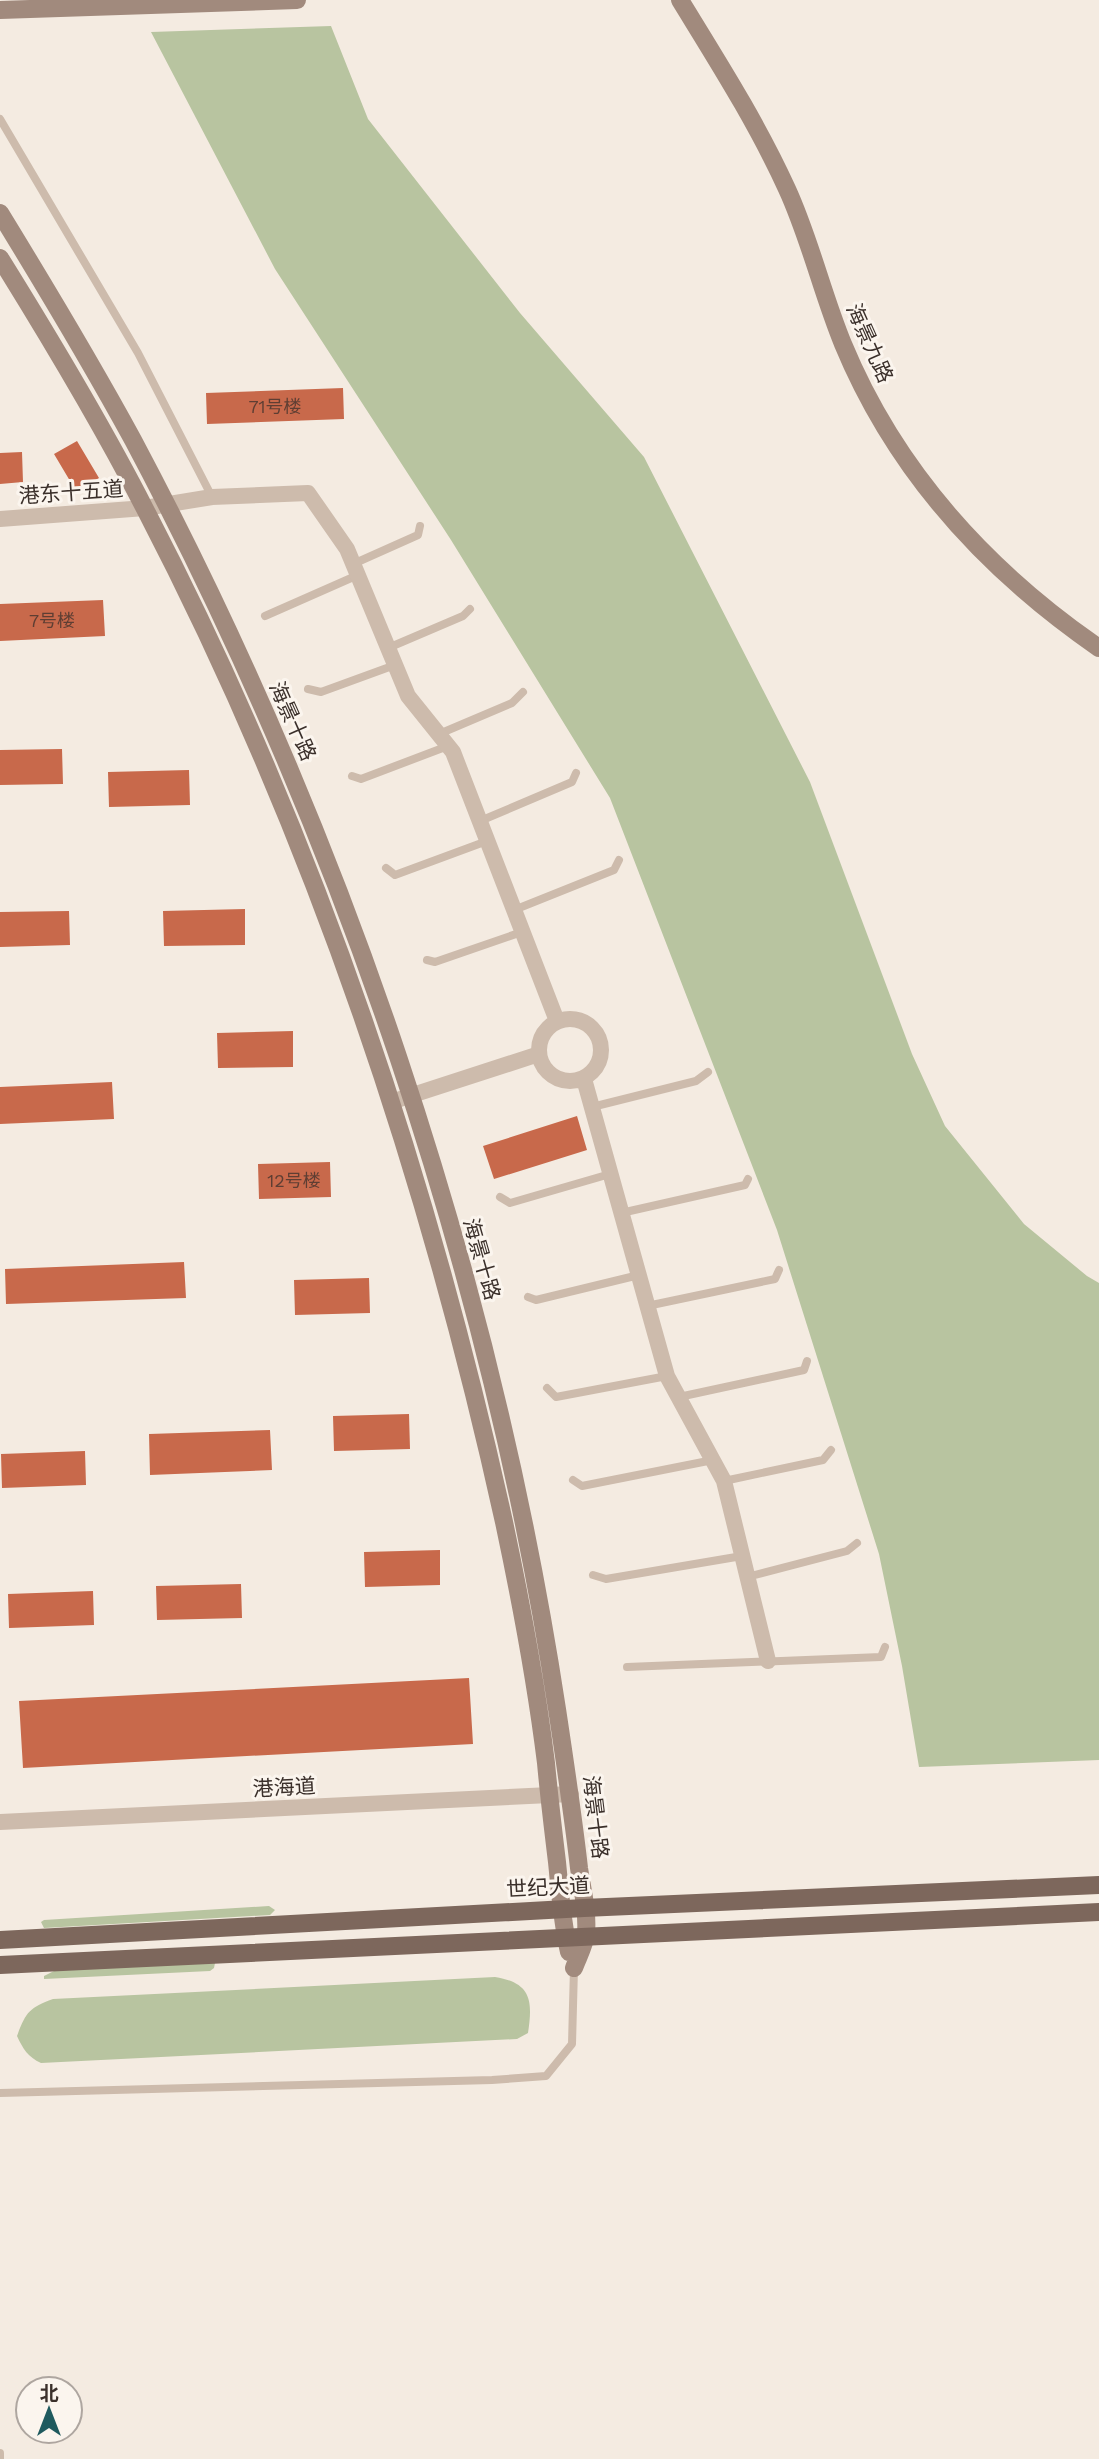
<svg xmlns="http://www.w3.org/2000/svg" width="1099" height="2459" font-family="'Work Sans','Noto Sans SC',sans-serif">
<style>
.green{fill:#b8c4a0}
.building{fill:#c8694b}
.lines{fill:none;stroke-linecap:round;stroke-linejoin:round}
.lane{stroke:#cdbbac;stroke-width:8}
.street{stroke:#cdbbac;stroke-width:16}
.secondary{stroke:#a18a7d;stroke-width:18}
.primary{stroke:#7d675c;stroke-width:18}
.labels{text-anchor:middle;dominant-baseline:central;stroke-width:6;stroke-linejoin:round;paint-order:stroke}
.number-label{font-size:18px;fill:#5e3e33}
.street-label{font-size:21px;fill:#3b302b;stroke:#fbf5ee}
</style>
<rect width="100%" height="100%" fill="#f4ebe1"/>
<!-- green -->
<path class="green" d="M331,26L368,119L520,313L644,457L810,782L912,1054L945,1126L1024,1224L1087,1276L1099,1283V1760L919,1767L902,1666L879,1554L777,1230L610,798L451,540L275,269L151,32Z
M269,1906L275,1910L270,1915L44,1928L41,1922L44,1920Z
M215,1963L214,1968L210,1971L44,1979V1976L56,1970Z
M495,1977C531,1983 533,2000 528,2033L517,2039L41,2063C28,2057 23,2049 17,2036C26,2012 29,2008 53,1999Z"/>
<!-- building -->
<path class="building" d="M343,388L344,419L207,424L206,393Z
M77,441L99,478L76,491L54,454Z
M22,452L23,482L0,484V453Z
M103,600L105,636L0,641V604Z
M62,749L63,784L0,785V750Z
M189,770L190,805L109,807L108,772Z
M245,909V945L164,946L163,911Z
M69,911L70,945L0,947V912Z
M293,1031V1067L218,1068L217,1033Z
M112,1082L114,1119L0,1124V1087Z
M577,1116L587,1150L494,1179L483,1146Z
M330,1162L331,1197L259,1199L258,1164Z
M184,1262L186,1298L6,1304L5,1269Z
M369,1278L370,1313L295,1315L294,1280Z
M409,1414L410,1449L334,1451L333,1416Z
M270,1430L272,1470L150,1475L149,1434Z
M85,1451L86,1485L2,1488L1,1454Z
M440,1550V1585L365,1587L364,1552Z
M241,1584L242,1618L157,1620L156,1586Z
M93,1591L94,1625L9,1628L8,1594Z
M469,1678L473,1744L23,1768L19,1701Z"/>
<g class="lines">
<!-- lane -->
<path class="lane" d="M0,119L138,353L212,497
M353,564L418,535L420,526
M265,616L358,575
M388,648L463,616L470,609
M308,689L321,692L395,665
M439,734L512,703L523,692
M352,776L361,779L448,746
M480,821L572,782L576,773
M386,868L395,875L487,841
M514,910L614,870L619,860
M427,960L435,962L522,932
M592,1107L696,1081L708,1072
M500,1197L510,1203L610,1174
M621,1213L745,1185L748,1179
M528,1297L536,1300L639,1275
M647,1306L775,1279L779,1270
M547,1388L556,1397L667,1376
M679,1397L804,1370L807,1361
M573,1480L582,1486L713,1460
M724,1481L823,1460L831,1450
M593,1575L606,1579L742,1556
M747,1577L847,1551L857,1543
M627,1667L881,1657L885,1647
M0,2093L492,2080L546,2076L572,2044L574,1968
M0,2453V2459"/>
<!-- street -->
<path class="street" d="M0,519L145,508L212,497L308,493L347,549L408,696L453,752L557,1021
M539 1050a31 31 0 1 1 62 0a31 31 0 1 1-62 0Z
M584,1079L667,1376L724,1481L768,1661
M391,1102L539,1054
M0,1822L571,1794"/>
<!-- secondary -->
<path class="secondary" d="M680,0C718,62 757,123 787,189C810,239 822,293 843,344C896,472 986,570 1099,648
M0,10L297,0
M0,213C46,288 91,363 133,440C342,833 490,1270 557,1709C565,1762 573,1815 579,1868C582,1888 588,1912 586,1933C585,1945 578,1957 574,1968
M0,258C51,340 101,423 145,509C311,828 427,1172 504,1522C521,1602 536,1682 546,1763C549,1796 553,1829 557,1862C560,1892 562,1922 569,1952"/>
<!-- primary -->
<path class="primary" d="M0,1940L584,1908L1099,1885
M0,1965L1099,1912"/>
</g>
<g class="labels">
<!-- number labels -->
<g class="number-label">
<text x="275" y="406">71号楼</text>
<text x="52" y="620">7号楼</text>
<text x="294" y="1180">12号楼</text>
</g>
<!-- street labels -->
<g class="street-label">
<text transform="translate(870 343) rotate(66)">海景九路</text>
<text transform="translate(71 492) rotate(-4)">港东十五道</text>
<text transform="translate(293 721) rotate(66)">海景十路</text>
<text transform="translate(482 1259) rotate(74)">海景十路</text>
<text transform="translate(284 1787) rotate(-3)">港海道</text>
<text transform="translate(596 1817) rotate(83)">海景十路</text>
<text transform="translate(548 1887) rotate(-3)">世纪大道</text>
</g>
</g>
<!-- north arrow -->
<g transform="translate(49 2410)"><circle r="33" fill="#fbf5ee" stroke="#aea6a0" stroke-width="2"/>
<path d="M0-5L12 26L0 18L-12 26Z" fill="#1f5a5e"/>
<text y="-10" font-size="19" font-weight="bold" text-anchor="middle" fill="#3b302b">北</text>
</g>
</svg>
